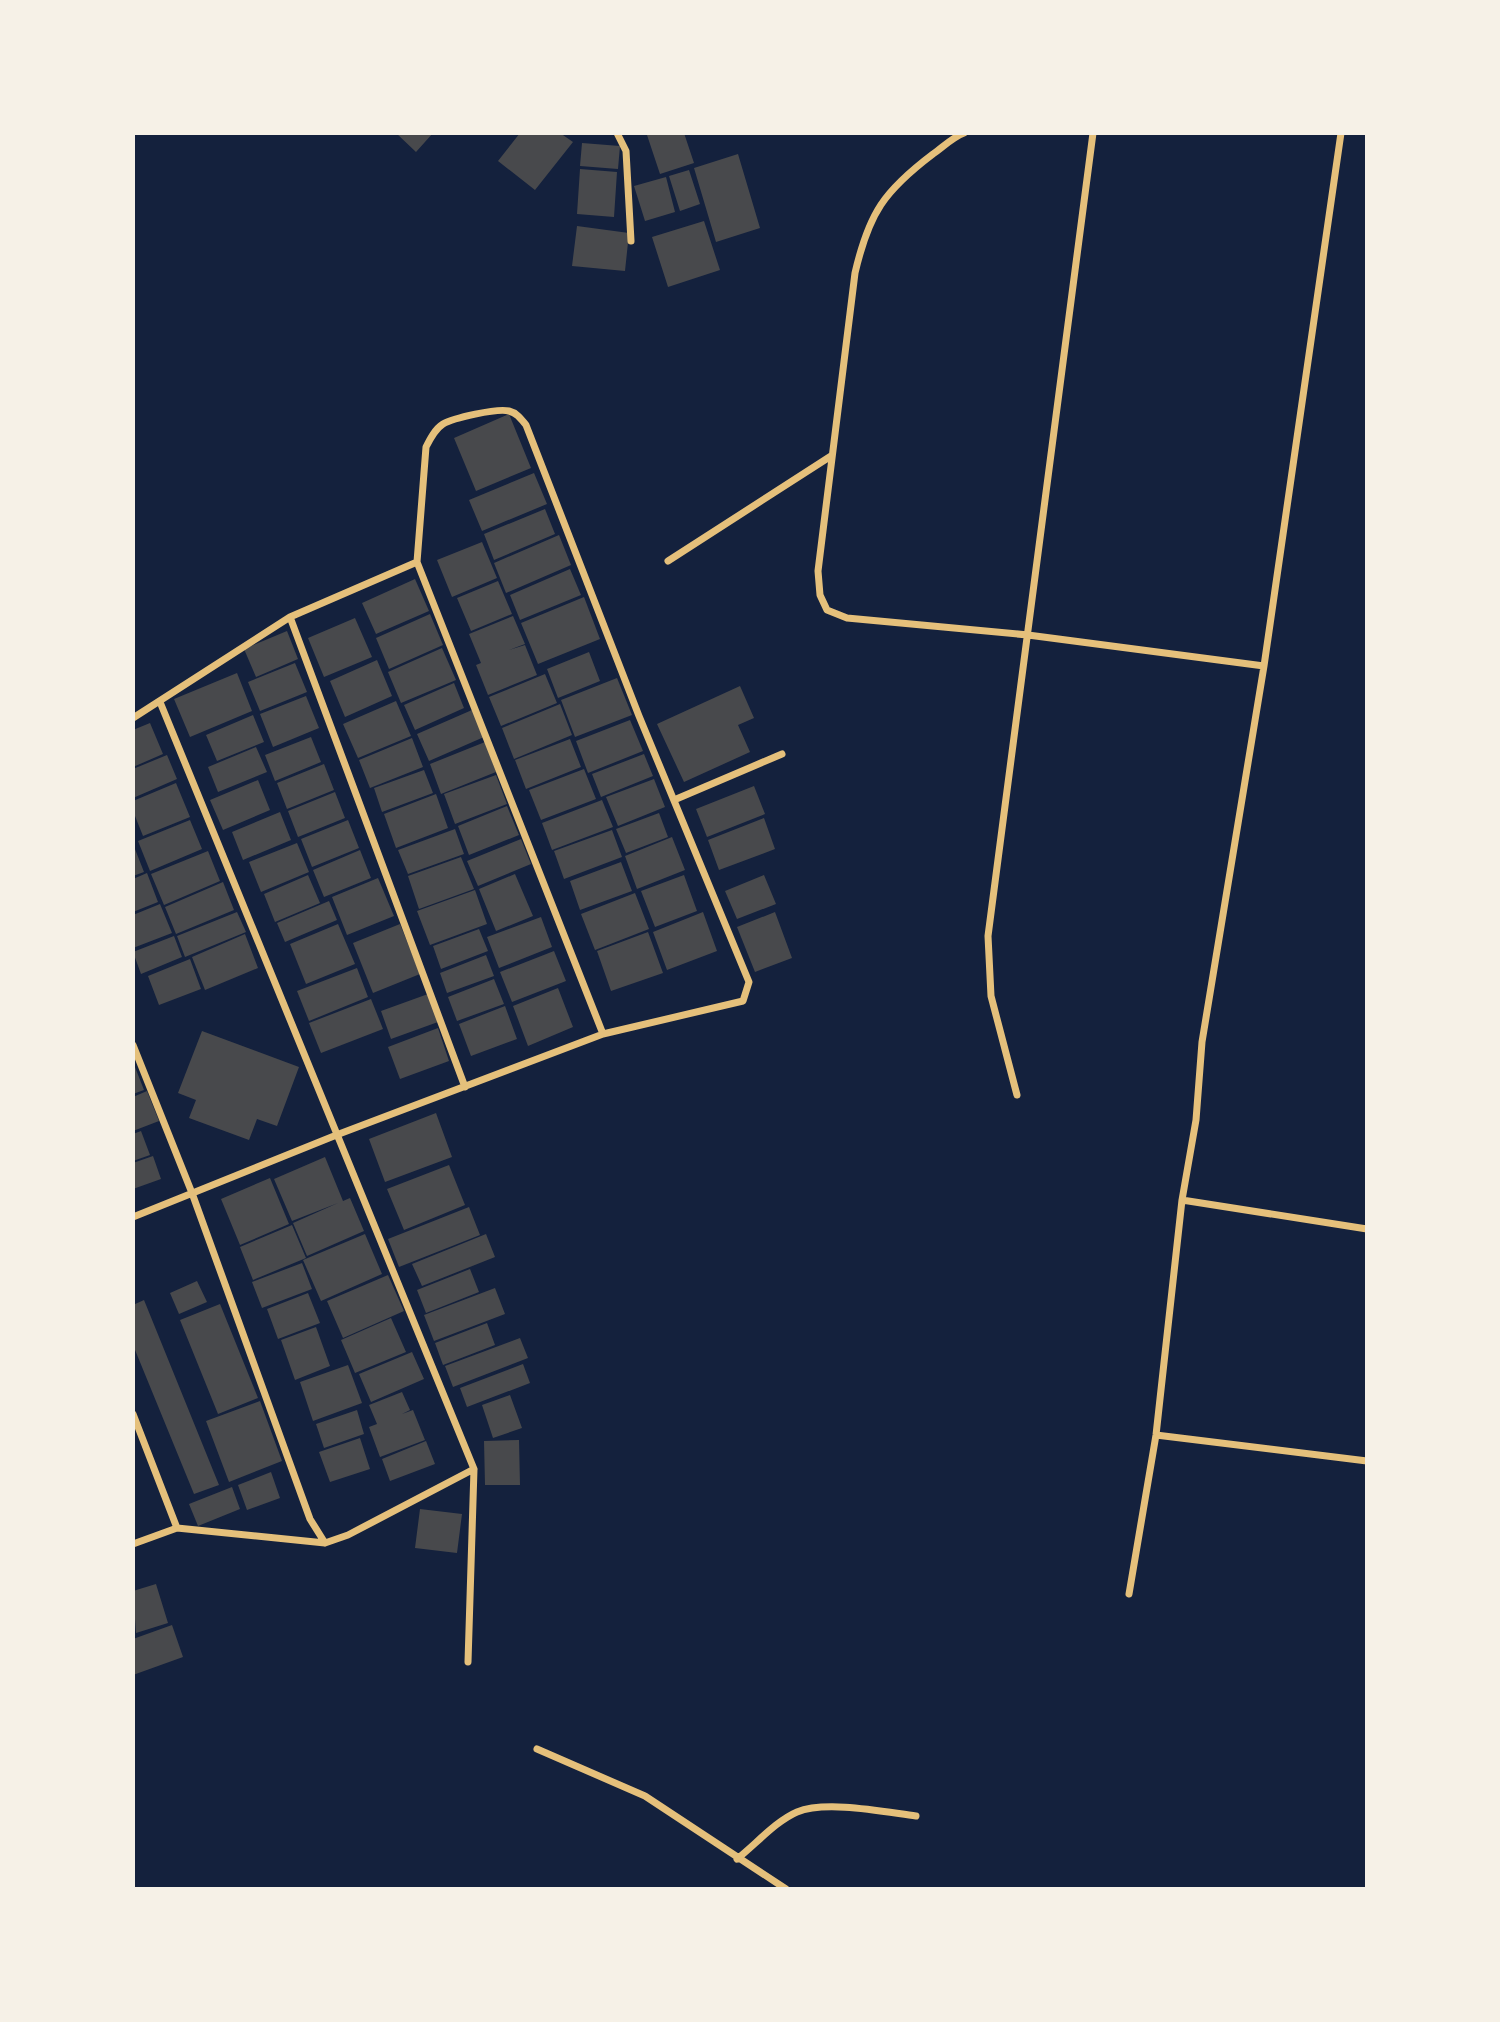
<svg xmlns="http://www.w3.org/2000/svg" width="1500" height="2022" font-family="Georgia,serif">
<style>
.building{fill:#48494c}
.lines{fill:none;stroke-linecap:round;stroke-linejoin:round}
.minor{stroke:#e5c07b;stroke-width:7}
</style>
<rect width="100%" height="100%" fill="#14213d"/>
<!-- building -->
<path class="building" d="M396,133H433L416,152Z
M520,133H560L573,142L535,190L498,161Z
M654,133H684L694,163L660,174L647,135Z
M582,143L620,146L618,169L580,166Z
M738,154L760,228L716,242L694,168Z
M580,169L617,172L614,217L577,214Z
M689,170L700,204L680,211L669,176Z
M666,177L675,212L645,221L634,186Z
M704,221L720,270L668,287L652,237Z
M577,226L629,233L625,271L572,266Z
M509,414L531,468L476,491L454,438Z
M534,473L547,504L482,531L469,500Z
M545,509L555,534L494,560L484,534Z
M559,535L571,565L506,593L494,563Z
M482,542L497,578L452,597L437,560Z
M570,569L581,595L520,620L510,595Z
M415,579L429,611L376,634L362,603Z
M498,581L512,614L471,631L457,598Z
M584,597L600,639L538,664L521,623Z
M430,614L443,645L389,669L376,638Z
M513,616L525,644L509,650L525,645L537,675L488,695L476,665L481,663L469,634Z
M355,618L372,657L324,677L308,638Z
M287,631L298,659L256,677L244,649Z
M442,648L456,680L401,703L388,672Z
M589,652L600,681L558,698L547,669Z
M377,660L392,696L345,717L330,681Z
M295,663L307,692L260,711L248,682Z
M237,673L252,711L190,737L174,699Z
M545,674L557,703L501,726L489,697Z
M617,678L632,715L575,737L561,700Z
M454,683L464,708L415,730L404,705Z
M740,686L754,718L738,725L750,752L684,782L657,724Z
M306,696L319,728L273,747L260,714Z
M396,701L411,736L358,758L343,724Z
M560,704L572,735L514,759L502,728Z
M472,710L484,737L429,761L417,734Z
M253,715L264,742L217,761L206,735Z
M630,720L643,751L588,773L576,741Z
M150,723L163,754L133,767V730Z
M311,737L321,762L275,781L265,755Z
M412,738L423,767L370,788L359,760Z
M570,739L581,767L526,789L515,760Z
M485,742L496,772L441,794L430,764Z
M256,747L267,772L218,792L208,767Z
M644,754L653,776L601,797L592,774Z
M167,755L177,779L133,798V769Z
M324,764L334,790L287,809L277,783Z
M584,769L596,799L541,820L529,790Z
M424,770L433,793L382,812L374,788Z
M496,775L507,804L455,824L444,794Z
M654,779L665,807L618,826L606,797Z
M258,780L270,810L223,830L210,800Z
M176,783L190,817L143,836L133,811V801Z
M754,786L765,814L707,837L696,809Z
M335,792L345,818L298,837L288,811Z
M436,794L448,828L396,848L384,814Z
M602,800L613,827L552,850L542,823Z
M507,806L519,835L469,855L458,826Z
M280,812L291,840L243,860L232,832Z
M659,813L668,837L626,853L616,829Z
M764,818L775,849L719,870L708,840Z
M190,820L202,849L150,871L138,841Z
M348,820L359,848L312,867L301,839Z
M455,829L464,854L408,874L398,850Z
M612,830L622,857L564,879L554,851Z
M672,837L685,870L637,889L625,856Z
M521,839L531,864L478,886L467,861Z
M297,843L309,872L261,892L249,862Z
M133,844L144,872L133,876Z
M360,850L371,878L324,897L313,870Z
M208,851L220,881L164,905L151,874Z
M461,857L474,889L419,909L408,876Z
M621,862L632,891L580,910L570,881Z
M147,873L158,902L133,912V879Z
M515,874L533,916L496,931L479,889Z
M308,875L320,903L275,922L264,894Z
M684,875L697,911L655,927L641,891Z
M764,875L776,904L737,919L725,891Z
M378,878L394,916L347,935L332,897Z
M223,882L234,910L176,934L165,907Z
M475,890L487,924L430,945L417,911Z
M635,893L649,929L595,950L581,914Z
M329,901L337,920L285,942L277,923Z
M160,904L172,933L133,948V915Z
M237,912L246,932L185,957L177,936Z
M703,912L717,951L667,970L653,932Z
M775,912L792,958L755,972L737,927Z
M541,917L552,947L499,968L487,937Z
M338,924L355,964L306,984L290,944Z
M400,924L420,974L373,993L353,943Z
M479,929L488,951L441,969L433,946Z
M648,932L663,973L611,991L597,951Z
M245,934L258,968L205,990L192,957Z
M174,936L182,957L141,974L133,952Z
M554,951L566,981L512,1002L500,972Z
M486,955L494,976L447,993L440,973Z
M190,959L201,989L159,1005L148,976Z
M357,968L368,997L309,1021L297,991Z
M494,979L504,1004L457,1021L448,997Z
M558,988L573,1027L528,1046L513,1006Z
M428,994L438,1022L391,1039L381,1011Z
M371,999L383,1029L321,1053L309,1023Z
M505,1006L517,1039L471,1056L459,1024Z
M438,1028L449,1061L400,1079L388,1047Z
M202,1031L299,1067L277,1126L257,1119L249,1140L189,1118L196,1100L178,1093Z
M133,1062L144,1090L133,1094Z
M147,1091L159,1121L133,1131V1097Z
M436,1113L452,1157L385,1182L369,1139Z
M141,1131L150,1155L133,1161V1134Z
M153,1156L161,1179L133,1189V1163Z
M325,1157L343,1201L350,1198L364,1231L307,1256L293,1223L338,1203L292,1221L274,1179Z
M449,1165L465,1205L404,1230L387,1189Z
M270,1178L289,1224L240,1245L221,1199Z
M469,1207L480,1235L399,1267L388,1239Z
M292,1225L306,1258L253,1280L240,1247Z
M365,1234L382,1274L321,1301L303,1260Z
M486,1234L495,1257L422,1286L412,1264Z
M302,1263L312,1289L262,1308L252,1282Z
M470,1269L479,1292L426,1313L417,1290Z
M388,1275L404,1311L343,1338L327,1301Z
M197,1281L207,1302L179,1314L170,1293Z
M495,1288L505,1314L434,1341L424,1315Z
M308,1293L320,1323L278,1339L267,1309Z
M144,1300L219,1485L194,1494L133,1345V1305Z
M220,1304L258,1398L218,1414L180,1320Z
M391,1318L406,1352L355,1373L341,1340Z
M487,1323L495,1345L443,1365L435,1343Z
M316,1327L330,1366L295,1380L281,1340Z
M520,1338L528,1358L453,1387L445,1366Z
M412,1352L424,1379L371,1402L359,1374Z
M523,1364L530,1383L467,1407L460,1388Z
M348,1365L362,1403L313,1421L300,1382Z
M402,1392L410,1410L402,1414L413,1410L425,1440L380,1457L369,1427L377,1424L369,1405Z
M510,1395L522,1428L493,1438L482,1405Z
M260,1401L282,1461L229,1482L206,1421Z
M357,1410L364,1434L324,1448L316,1424Z
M360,1438L370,1469L330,1482L319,1452Z
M519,1440L520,1485H485L484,1441Z
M426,1441L435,1464L390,1481L382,1459Z
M271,1472L280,1498L247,1510L238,1485Z
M232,1487L240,1509L198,1526L189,1504Z
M420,1509L462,1514L457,1553L415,1548Z
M156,1584L168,1623L136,1633L133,1591Z
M172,1625L183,1657L133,1675V1639Z"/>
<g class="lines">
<!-- minor -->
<path class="minor" d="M617,133L626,151L631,241
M964,133C953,137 943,147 933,154C884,191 869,213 855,273L818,571L820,595L827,610L847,618L1028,635L1264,666
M668,561L831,456
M417,562L603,1034
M290,617L465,1087
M160,702L474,1469L468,1662
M133,718L290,617L417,562L426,447C430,439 435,429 443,424C453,418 497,408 509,411C517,413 521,419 526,425L639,716L749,982L743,1001L603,1034L339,1134L133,1217
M674,800L782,754
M133,1045L192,1193L310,1519L325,1543
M1017,1095L991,996L988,936L1093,133
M1182,1200L1367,1229
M133,1414L177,1528
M1156,1435L1367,1461
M133,1544L177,1528L325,1543L348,1535L474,1469
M1129,1594L1156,1435L1182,1200L1196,1120L1202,1042L1264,666L1341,133
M537,1749L645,1796L786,1889
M737,1859C756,1844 776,1821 797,1812C826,1800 885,1812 916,1816"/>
</g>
<!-- border -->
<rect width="1500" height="2022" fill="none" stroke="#f6f1e7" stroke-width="270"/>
</svg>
